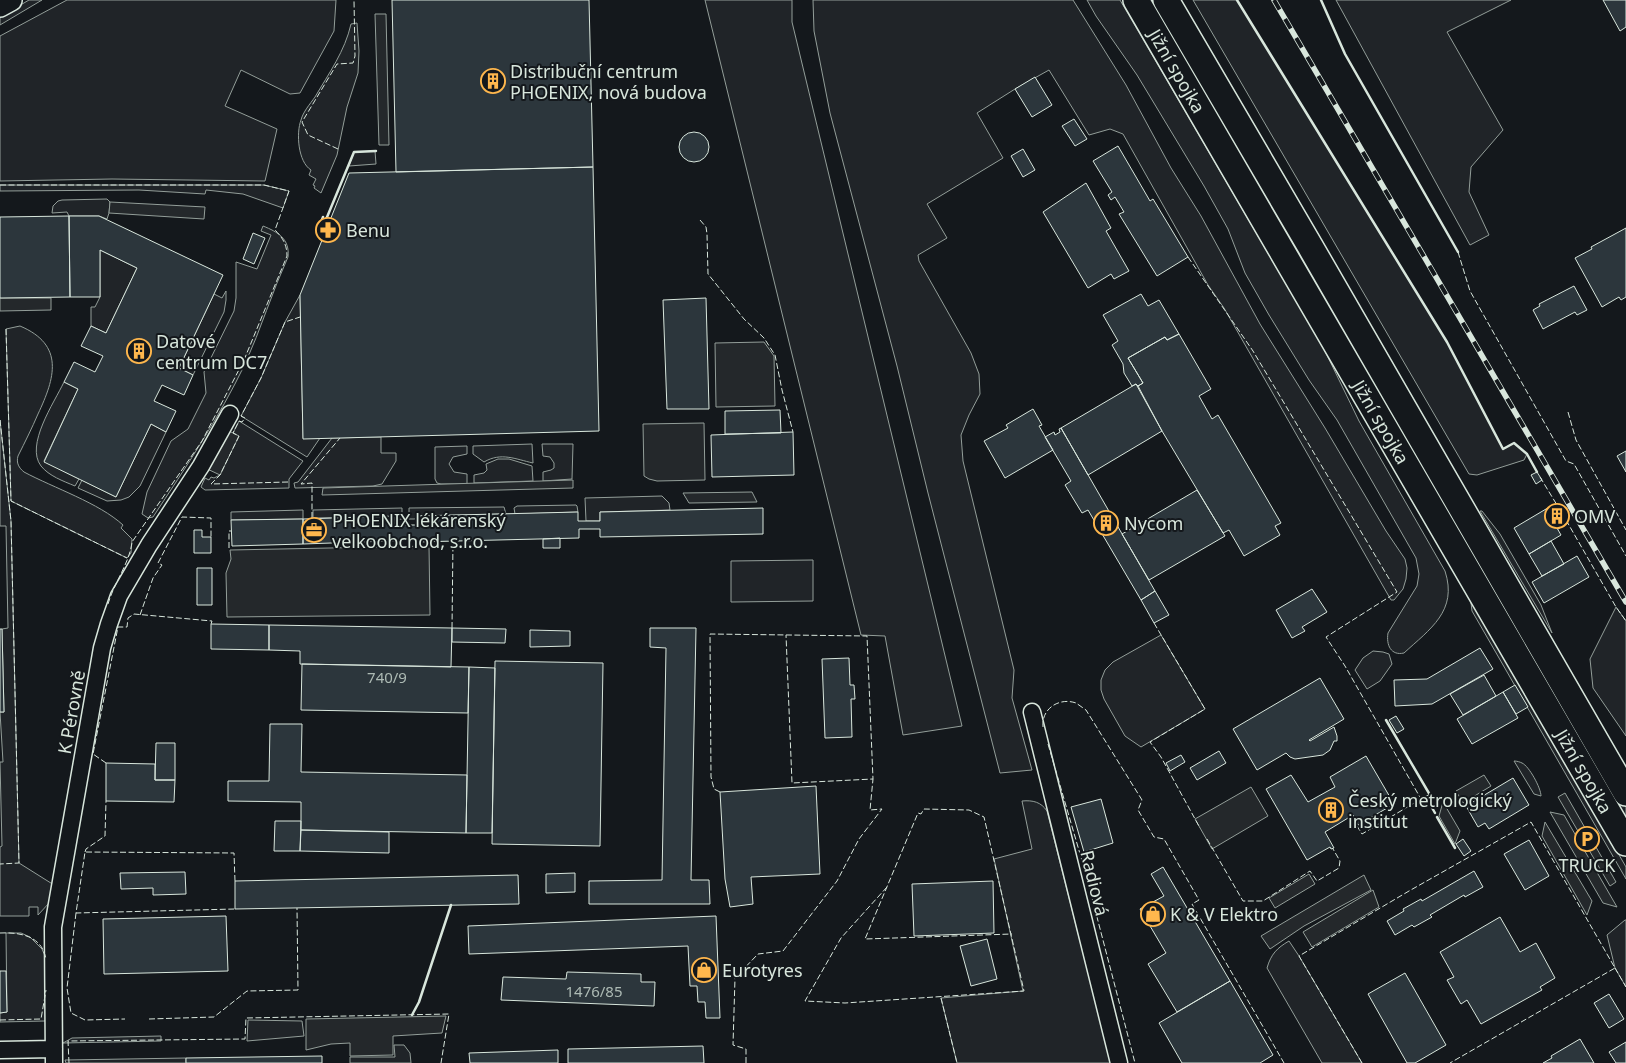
<svg xmlns="http://www.w3.org/2000/svg" width="1626" height="1063" font-family="'Noto Sans',sans-serif">
<style>
.green{fill:#202428;stroke:#939e99}
.parking{fill:#24282b;stroke:#939e99}
.building{fill:#2c363c;stroke:#d8e6dc}
.lines{fill:none;stroke-linecap:round;stroke-linejoin:round}
.minor-casing{stroke:#d8e6dc;stroke-width:19}
.major-casing{stroke:#d8e6dc;stroke-width:24}
.highway-casing{stroke:#d8e6dc;stroke-width:28}
.minor{stroke:#14181c;stroke-width:16}
.major{stroke:#14181c;stroke-width:21}
.highway{stroke:#14181c;stroke-width:25}
.rail-casing{stroke:#d8e6dc;stroke-width:5.5}
.rail{stroke:#14181c;stroke-width:4;stroke-dasharray:11;stroke-linecap:butt}
.fence{stroke:#d8e6dc;stroke-width:1;stroke-dasharray:6 2.5;stroke-linecap:butt}
.wall{stroke:#d8e6dc;stroke-width:2.5}
.labels{text-anchor:middle;dominant-baseline:central;stroke-width:4;stroke-linejoin:round;paint-order:stroke}
.number-label{font-size:15px;fill:#adbab4}
.poi-label{font-size:18px;fill:#d8e6dc;stroke:#14181c;text-anchor:start}
.street-label{font-size:18px;fill:#d8e6dc;stroke:#14181c}
</style>
<rect width="100%" height="100%" fill="#14181c"/>
<!-- green -->
<path class="green" d="M29,0H42L0,25V17Z
M67,0H336L334,31L300,93L290,94L241,70L225,106L277,129L265,181L112,179L0,181V36Z
M705,0H792V22L962,726L903,735L885,636L861,635Z
M813,0H1073L1126,85L1171,168L1201,216L1260,324L1325,428L1386,531L1405,559L1407,568L1406,579L1403,589L1394,600H1391L1224,308L1208,285L1123,134L1110,129L1089,135L1049,70L1015,89L977,113L1003,158L927,204L947,238L918,255L919,261L971,353L979,374L980,394L969,415L961,435L963,461L1014,670L1012,698L1032,770L1000,773L928,493L897,366L830,113L814,31Z
M1087,0H1120L1324,349L1359,421L1445,571C1458,611 1430,629 1404,653C1391,656 1386,645 1388,633L1417,586L1419,574L1416,558L1337,420L1309,380L1269,315L1245,273L1228,229L1204,186L1137,75L1096,16Z
M1147,0H1155L1626,807V822Z
M1193,0H1237L1447,342L1503,449L1514,443L1527,454L1524,460L1477,475L1469,474Z
M1336,0H1511L1447,32L1503,130L1471,167L1469,192L1489,235L1470,245Z
M357,23L359,51L358,73L347,107L337,155L321,193L314,188L315,186L313,185L316,179L309,175L311,170C298,162 296,133 301,120C303,112 310,104 315,97C329,73 345,51 351,24Z
M375,151L376,164L349,166L354,152Z
M0,185H264L289,191L283,208L243,194L206,190L205,194L139,190L0,191Z
M107,199L110,202L109,213L107,219L99,216H69L67,212L52,213L53,206L58,201L62,200Z
M263,226C278,232 290,239 288,257C272,292 261,329 245,364C219,418 186,467 153,517L148,518L142,514L147,492L171,441L188,429L206,393L204,372L234,311L236,298V262L257,269L271,235L261,231Z
M100,250L137,268L106,333L91,326V307H95L100,297Z
M226,291V300L224,312L193,375L179,368L214,294L222,298Z
M300,295L303,438H320L307,457L241,416L261,378L285,322Z
M20,326C65,345 55,378 38,414C32,428 25,442 18,456C16,463 19,468 24,472C54,488 99,503 123,525L121,528L132,539L131,553L127,558L11,501L6,329Z
M64,382L78,389L44,461L79,479L75,486C63,481 49,476 41,466C25,445 54,403 64,382Z
M0,420L11,521L19,863L54,885L50,902L38,915V907H29V916H0V847L2,846L0,762H3L0,712H4L2,629L8,628L6,526H0Z
M239,421L303,461L289,479V488L205,490L201,487L205,478L209,480L211,477L214,478L220,475L238,436L233,433Z
M151,424L166,432L140,486L129,497L121,500L107,501L78,488L82,480L116,497Z
M381,437V453H396V461L382,484L373,486L295,488L294,483L298,482L332,438Z
M532,444L533,463C515,459 501,452 484,462L473,454V446Z
M542,444H573L572,479L543,481V472L551,470L554,468V463L550,457L543,456Z
M467,446V454L453,457L449,464L454,472L467,474V484H441L437,483L435,479V447Z
M498,459H509L532,466L533,481L474,483V475L484,473L487,470L486,464Z
M662,496L669,503L670,510L600,512V521H586L585,498Z
M576,505L577,506L578,512L515,514L514,508L517,506Z
M504,507L506,514L416,516L415,519H409V508Z
M402,508V519L394,520V517L313,518V510Z
M303,510V519L231,520V512Z
M1480,511H1482L1500,534L1541,605L1552,633Z
M813,560V601L731,602V561Z
M1473,601L1626,867V879L1472,611L1471,603Z
M1616,607L1626,621V736L1593,688L1590,659Z
M1161,635L1205,709L1141,747L1125,736L1104,699L1101,690V680L1105,670L1113,662Z
M1373,651L1383,652L1389,654L1392,664L1380,681L1367,689L1355,670L1363,658Z
M1514,761C1517,761 1520,762 1522,763C1529,766 1541,788 1541,796L1534,794Z
M1022,801C1033,800 1041,802 1047,811L1111,1063H957L941,998L1023,991L994,859L1032,849Z
M1625,920H1626V987L1615,968L1607,935Z
M6,933H21L30,937L42,949L45,956L47,1018L45,1021L0,1022V1013L7,1012Z
M1289,941L1299,956L1362,1063H1322L1267,968C1271,954 1277,948 1289,941Z
M248,1020L302,1021L304,1036L247,1041Z
M161,1036V1041L63,1043L72,1038Z
M394,1045H404L410,1053L411,1063H350V1057H395Z
M186,1058V1063H66L65,1060Z"/>
<!-- parking -->
<path class="parking" d="M375,14H386L389,145H379Z
M110,202L205,207L204,219L109,213Z
M0,298H51V310L0,311Z
M764,342L774,356L775,406L716,407L715,343Z
M704,423L705,480L657,481L649,479L644,476L643,424Z
M223,428L239,436L220,475L201,466Z
M573,480V488L322,495L323,488Z
M752,492L757,502L689,503L683,493Z
M429,546L430,615L227,617L226,573L231,559L230,550Z
M1484,775L1491,786L1463,803L1456,791Z
M1251,787L1268,816L1212,849L1195,819Z
M1565,793L1616,882L1610,886L1558,797Z
M1443,802L1460,831L1455,844L1439,816Z
M1550,812L1564,815L1617,907L1603,903Z
M1545,822L1592,901L1587,915L1542,836Z
M1309,874L1315,884L1275,908L1269,898Z
M1364,875L1371,890L1304,926L1270,949L1261,936Z
M1373,890L1379,907L1312,947L1303,932Z
M446,1016L442,1033L393,1036V1055L350,1056V1043L331,1044L306,1050V1019Z"/>
<!-- building -->
<path class="building" d="M392,0H589L593,167L396,172Z
M1603,0H1626V27L1620,31Z
M1035,77L1052,105L1032,117L1015,89Z
M1074,119L1087,139L1075,146L1062,126Z
M679 147a15 15 0 1 1 30 0a15 15 0 1 1-30 0Z
M1118,146L1150,201L1153,199L1188,257L1157,276L1119,214L1124,212L1115,197L1111,200L1108,195L1112,192L1093,161Z
M1023,149L1035,170L1023,177L1011,156Z
M593,167L599,431L303,439L300,295L349,173Z
M1086,183L1111,228L1106,231L1129,271L1114,279L1111,274L1088,288L1043,212Z
M69,216H99L223,275L179,368L193,375L184,395L162,385L154,401L176,411L166,432L151,424L116,497L44,462L78,389L64,382L74,362L95,372L103,356L81,346L91,326L106,333L137,268L100,250V297H70Z
M69,216L70,297L0,298V217Z
M1626,228V297L1621,300L1619,297L1602,307L1575,258L1592,249L1591,247Z
M253,233L265,238L254,264L243,259Z
M1574,286L1587,310L1577,315L1575,312L1543,329L1533,310L1540,306L1539,304Z
M1141,294L1148,306L1159,300L1179,334L1167,340L1165,337L1128,358L1143,383L1138,386L1136,384L1132,386L1124,373L1123,364L1112,345L1118,341L1103,315Z
M706,298L709,409H667L663,300Z
M1179,334L1211,389L1199,396L1212,419L1218,415L1281,523L1275,526L1280,535L1244,556L1229,530L1223,533L1162,431L1138,386L1143,383L1128,358L1165,337L1167,340Z
M1136,384L1162,431L1088,475L1061,428Z
M1033,409L1042,425L1039,426L1053,450L1005,478L984,441L1008,428L1006,425Z
M780,410L781,433L725,434V411Z
M1061,428L1155,591L1141,600L1088,510L1082,513L1065,485L1071,481L1045,437L1054,432L1055,435L1060,432L1059,429Z
M793,432L794,475L712,477L711,435Z
M1626,451V472L1617,456Z
M1537,472L1542,480L1536,484L1531,475Z
M1197,490L1225,536L1149,580L1122,534Z
M1556,504L1568,523L1558,529L1546,509Z
M763,508V534L600,537V529H579V538L416,542V540L303,544V519L394,516V525H416V516L578,512V521H600V512Z
M1546,509L1561,535L1529,554L1514,528Z
M303,519V544L232,546L231,520Z
M194,530H202V537H211V553H194Z
M560,538V548H543V539Z
M1551,541L1564,564L1542,576L1529,554Z
M1577,556L1589,577L1544,603L1532,582Z
M197,568H212V605H197Z
M1312,589L1327,612L1302,627L1305,631L1292,638L1276,610Z
M1155,591L1169,615L1154,623L1141,600Z
M211,624L269,625V650L211,649Z
M269,625L452,628L451,667L300,664V651L269,650Z
M452,628L506,629L505,643L452,642Z
M650,628H696L691,880H709L710,904H589V881L662,880L666,648L650,647Z
M0,629H2L4,712H0Z
M530,630L570,631V646L530,647Z
M1480,648L1493,669L1432,704L1395,706L1394,680L1427,679Z
M849,658L850,685H854L855,699H851L852,737L825,738L822,659Z
M495,661L603,663L600,846L492,844Z
M302,664L469,667L468,713L301,710Z
M469,667L495,668L492,833H466Z
M1484,675L1496,696L1463,715L1450,694Z
M1320,678L1344,719L1309,740L1310,741L1334,727L1337,736V741H1334L1330,750L1323,755L1295,759L1290,757L1286,753L1257,770L1233,729Z
M1515,685L1528,707L1516,714L1503,692Z
M1503,692L1518,718L1472,744L1457,719Z
M1396,716L1404,729L1397,733L1389,720Z
M270,724H302L301,772L467,775L466,833L301,830V802L228,801V781H269Z
M156,743H175V780H155Z
M1219,751L1226,763L1197,780L1190,768Z
M1181,755L1185,762L1170,771L1166,763Z
M1366,756L1394,804L1358,825L1353,815L1325,832L1334,848L1331,849L1330,847L1307,860L1266,789L1291,775L1308,802L1335,787L1330,777Z
M106,763L155,764V780H175L174,802L106,801Z
M1513,778L1529,805L1489,829L1485,823L1478,827L1466,806Z
M816,786L820,874L751,877L753,904L730,907L725,879L720,792Z
M1101,799L1113,843L1084,852L1071,807Z
M275,821H301L300,851H274Z
M301,830L389,832V853L300,851Z
M1463,839L1471,851L1464,856L1456,844Z
M1529,840L1549,876L1525,890L1504,854Z
M1163,867L1230,981L1177,1012L1148,964L1166,953L1140,909L1164,896L1151,874Z
M1474,871L1483,887L1465,897L1464,895L1430,915L1432,917L1414,927L1412,925L1395,935L1387,921L1404,911L1403,909L1421,899L1422,901Z
M185,872L186,894L153,895V888L121,889L120,873Z
M575,873V892L546,893V874Z
M518,875L519,904L235,909V881Z
M993,881L994,933L914,936L912,884Z
M226,916L228,971L104,974L103,919Z
M716,916L720,1018H706L705,1002H698L697,986H690L688,946L469,954L468,926Z
M1500,917L1520,952L1536,943L1555,978L1540,987L1542,990L1481,1024L1467,1000L1461,1004L1447,980L1454,977L1440,952Z
M987,939L997,979L971,986L960,946Z
M0,971H6L7,1012L0,1013Z
M567,972L641,974V982H655L654,1006L501,1000L503,977L566,979Z
M1405,973L1446,1045L1415,1063H1407L1368,994Z
M1230,981L1273,1055L1260,1063H1182L1159,1023Z
M1609,994L1624,1019L1609,1028L1594,1003Z
M1580,1039L1594,1063H1543L1552,1058L1551,1056Z
M1626,1042V1063H1616L1609,1052Z
M703,1046L704,1063H568V1049Z
M558,1050V1063H470L469,1053Z
M322,1056V1063H186V1058Z"/>
<g class="lines">
<defs>
<path id="minor" d="M1032,712L1119,1063
M0,1050L54,1049
M54,1063L53,927L102,648L109,624L119,596L149,545L201,466L230,414"/>
<path id="major" d="M0,6L11,0"/>
<g id="highway">
<path id="s1" d="M1136,0L1626,843"/>
<path d="M1166,0L1310,246L1626,793"/>
</g>
</defs>
<!-- minor casing -->
<use href="#minor" class="minor-casing"/>
<!-- major casing -->
<use href="#major" class="major-casing"/>
<!-- highway casing -->
<use href="#highway" class="highway-casing"/>
<!-- minor -->
<use href="#minor" class="minor"/>
<!-- major -->
<use href="#major" class="major"/>
<!-- highway -->
<use href="#highway" class="highway"/>
<defs>
<path id="rail" d="M1274,0L1626,602"/>
</defs>
<!-- rail casing -->
<use href="#rail" class="rail-casing"/>
<!-- rail -->
<use href="#rail" class="rail"/>
<!-- fence -->
<path class="fence" d="M338,149L308,135L302,122L337,64L353,63L355,56L354,0
M0,185H264L289,191L275,230C283,238 287,245 287,256L244,360L202,441L132,542C130,562 114,583 108,604
M700,220L706,227L707,234L708,274L744,319L764,338L775,355L782,390L793,432
M1458,252L1470,291L1566,461L1574,464L1626,556
M1188,257L1253,351L1397,592L1326,637L1345,666L1421,799L1362,834L1357,826
M6,329L11,501L127,558
M1568,412L1576,440L1626,530
M0,420L11,521L19,863L0,864
M1540,477L1557,505
M288,482L211,484L220,475L239,436L233,433L239,421L242,422L245,418L241,416L261,378L285,322L300,317
M312,518V483L301,484L340,438
M1566,520L1616,607L1626,621
M229,548V531H231
M140,615L153,578L162,565L158,563L182,517L211,518V537
M1154,623L1205,709L1150,742L1161,757L1200,828
M452,628L453,541
M1043,727C1041,709 1059,697 1076,703C1079,705 1083,708 1086,710L1142,800L1138,810L1154,837L1164,839L1199,900L1192,904L1284,1063
M1048,744L1085,871L1135,1063
M106,763L93,754L118,627H127L128,618L134,614L212,621L211,624
M720,792L714,789L711,777L710,634L867,636L873,779L792,783L786,635
M1207,839L1243,901H1263L1310,871L1317,881L1339,868L1340,861L1333,849
M85,852L86,849L105,836L106,801
M235,881L234,853L85,852L76,913L235,909
M887,887L841,938L805,1001L845,1003L1024,991L984,817L969,810L924,809L921,814L918,813L865,939L1012,934
M76,913L67,988L71,1013L85,1020L125,1019
M0,933C20,932 43,936 46,960
M1615,968L1626,987
M941,998L957,1063
M149,1019L214,1017L247,991L298,990L297,908
M0,1020L41,1019L46,990
M69,1063L68,1041L245,1039L246,1018L449,1014L441,1063
M746,1063V1049L733,1045L735,978L758,954L783,951L837,881L859,839L882,809L870,810L873,779
M1362,1063L1299,956L1409,891L1531,822L1615,968L1450,1063"/>
<!-- wall -->
<path class="wall" d="M1237,0L1447,342L1503,449L1514,443L1527,454L1537,472
M1321,0L1345,54L1458,252
M323,217L319,228L325,231
M325,222L354,152L376,151
M1386,720L1430,795L1426,797L1435,813
M1437,817L1455,848
M412,1015L419,1002L451,905"/>
</g>
<!-- icons -->
<defs>
<symbol id="building-ring" viewBox="-11 -11 22 22"><circle r="9.5" fill="#14181c" stroke="#ffb74d" stroke-width="1.5"/><path d="M-4-6H4V6H1V3H-1V6H-4ZM-2.5-4.3h1.7v1.8h-1.7ZM.8-4.3h1.7v1.8H.8ZM-2.5-1h1.7V.8h-1.7ZM.8-1h1.7V.8H.8Z" fill="#ffb74d"/></symbol>
<symbol id="pharmacy-ring" viewBox="-11 -11 22 22"><circle r="9.5" fill="#14181c" stroke="#ffb74d" stroke-width="1.5"/><path d="M-2-6h4v4h4v4h-4v4h-4v-4h-4v-4h4Z" fill="#ffb74d"/></symbol>
<symbol id="office-ring" viewBox="-11 -11 22 22"><circle r="9.5" fill="#14181c" stroke="#ffb74d" stroke-width="1.5"/><path d="M-6-3h4V-5.5h4V-3h4V5H-6ZM-1-4.5V-3h2v-1.5ZM-6 0V1H6V0Z" fill="#ffb74d"/></symbol>
<symbol id="parking-ring" viewBox="-11 -11 22 22"><circle r="9.5" fill="#14181c" stroke="#ffb74d" stroke-width="1.5"/><path d="M-3.5-5.5H1a3.5 3.5 0 0 1 0 7H-1V5.5H-3.5ZM-1-3.4V-.6H.8a1.4 1.4 0 0 0 0-2.8Z" fill="#ffb74d"/></symbol>
<symbol id="shop-ring" viewBox="-11 -11 22 22"><circle r="9.5" fill="#14181c" stroke="#ffb74d" stroke-width="1.5"/><path d="M-5-2.5h2.3a2.7 3.5 0 0 1 5.4 0H5L5.5 6h-11ZM-1.5-2.5h3a1.5 2.3 0 0 0-3 0Z" fill="#ffb74d"/></symbol>
</defs>
<g fill-rule="evenodd">
<use href="#building-ring" x="479" y="67" width="28" height="28"/>
<use href="#pharmacy-ring" x="314" y="216" width="28" height="28"/>
<use href="#building-ring" x="125" y="337" width="28" height="28"/>
<use href="#building-ring" x="1543" y="502" width="28" height="28"/>
<use href="#building-ring" x="1092" y="509" width="28" height="28"/>
<use href="#office-ring" x="300" y="516" width="28" height="28"/>
<use href="#building-ring" x="1317" y="796" width="28" height="28"/>
<use href="#parking-ring" x="1573" y="825" width="28" height="28"/>
<use href="#shop-ring" x="1139" y="900" width="28" height="28"/>
<use href="#shop-ring" x="690" y="956" width="28" height="28"/>
</g>
<g class="labels">
<!-- number labels -->
<g class="number-label">
<text x="387" y="677">740/9</text>
<text x="594" y="991">1476/85</text>
</g>
<!-- poi labels -->
<g class="poi-label">
<text x="510" y="71">Distribuční centrum<tspan x="510" dy="21">PHOENIX, nová budova</tspan></text>
<text x="346" y="230">Benu</text>
<text x="156" y="341">Datové<tspan x="156" dy="21">centrum DC7</tspan></text>
<text x="1574" y="516">OMV</text>
<text x="332" y="520">PHOENIX lékárenský<tspan x="332" dy="21">velkoobchod, s.r.o.</tspan></text>
<text x="1124" y="523">Nycom</text>
<text x="1348" y="800">Český metrologický<tspan x="1348" dy="21">institut</tspan></text>
<text x="1587" y="865" text-anchor="middle">TRUCK</text>
<text x="1170" y="914">K &amp; V Elektro</text>
<text x="722" y="970">Eurotyres</text>
</g>
<!-- street labels -->
<g class="street-label">
<text stroke="none"><textPath href="#s1" startOffset="82">Jižní spojka</textPath></text>
<text stroke="none"><textPath href="#s1" startOffset="488">Jižní spojka</textPath></text>
<text transform="translate(71 712) rotate(-80)">K Pérovně</text>
<text stroke="none"><textPath href="#s1" startOffset="892">Jižní spojka</textPath></text>
<text transform="translate(1095 883) rotate(76)">Radiová</text>
</g>
</g>
</svg>
